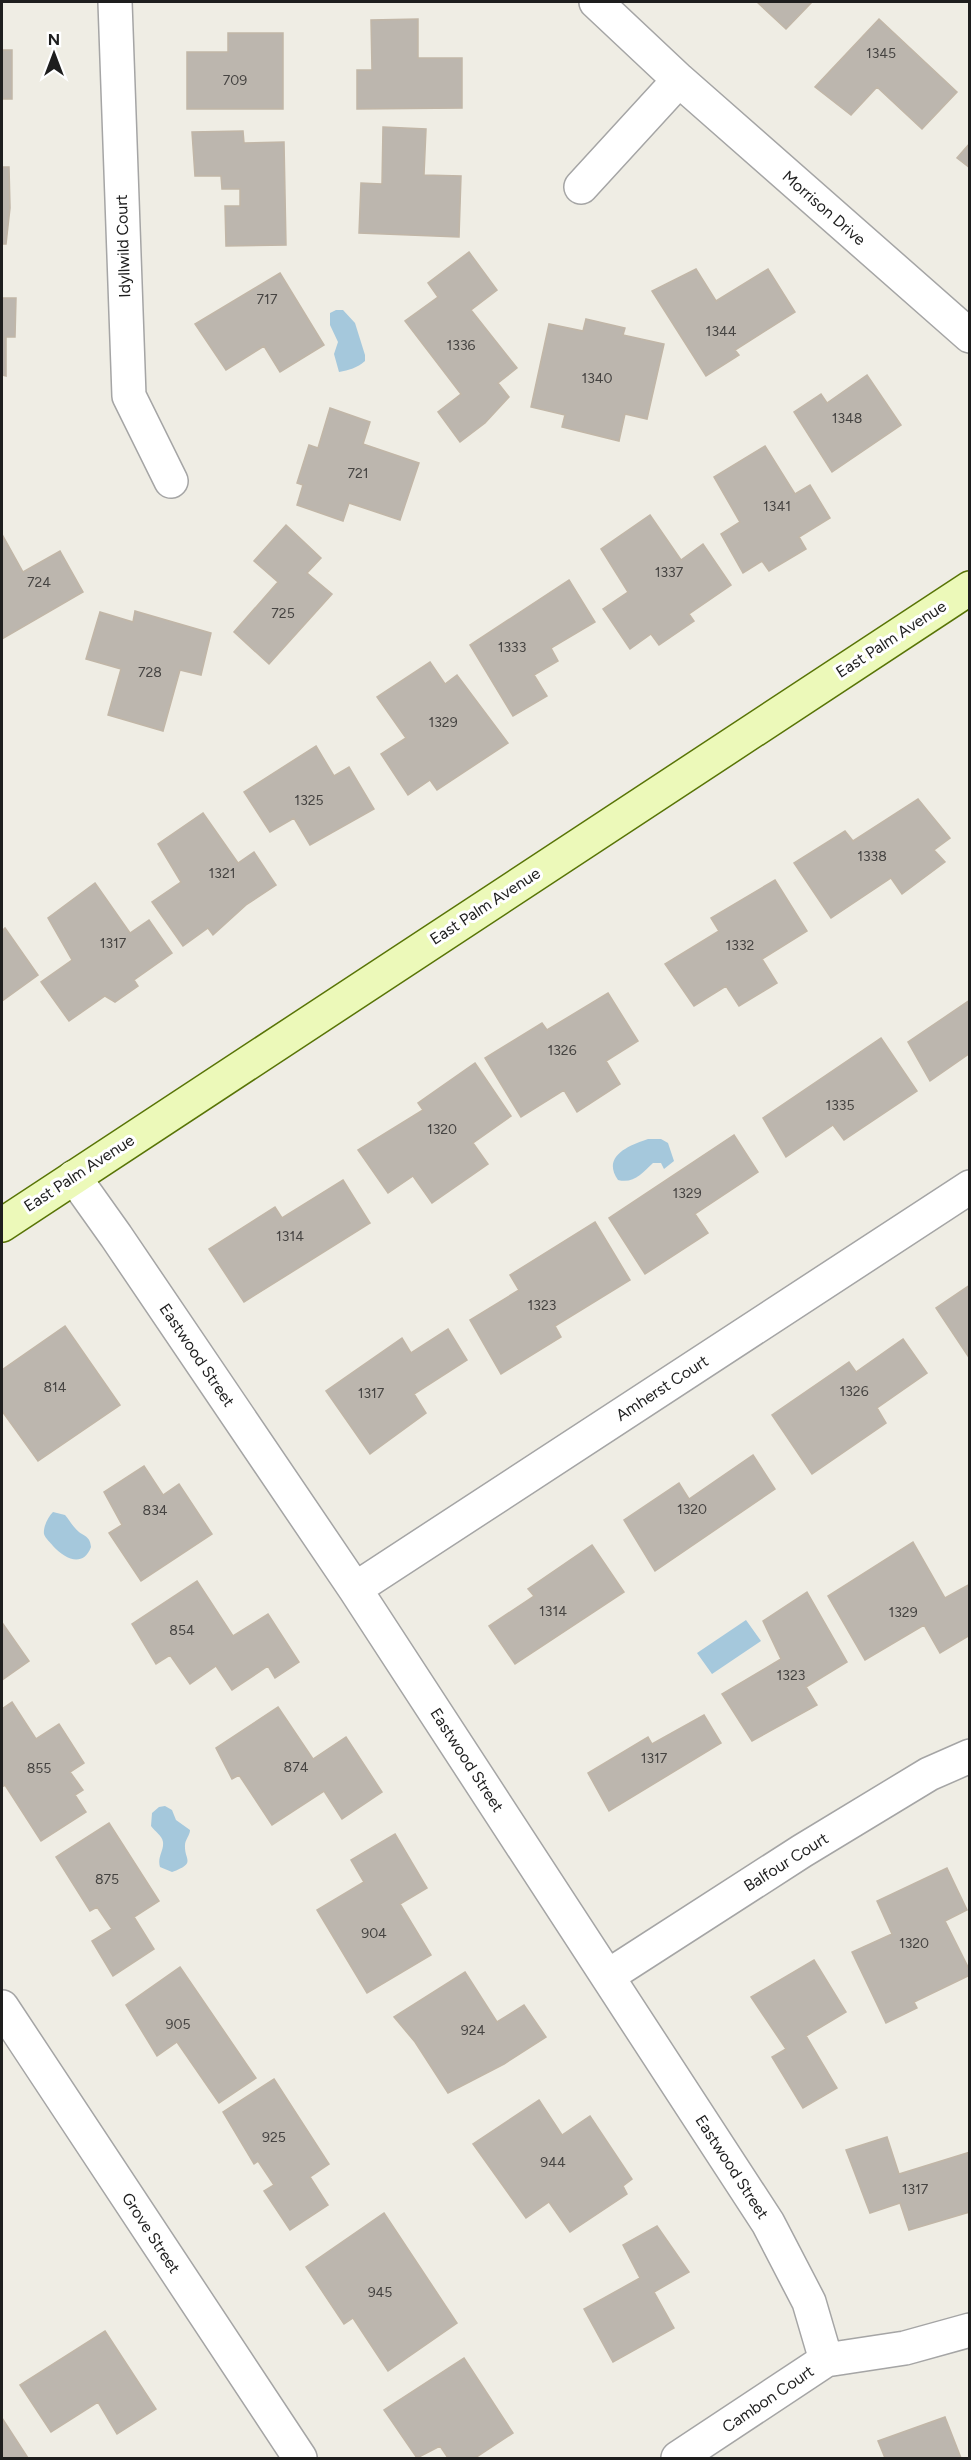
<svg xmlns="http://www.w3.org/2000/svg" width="971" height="2460" font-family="Figtree,sans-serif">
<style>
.water{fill:#a5c8dc}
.building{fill:#bcb6ae;stroke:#c1b6a7;stroke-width:1.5}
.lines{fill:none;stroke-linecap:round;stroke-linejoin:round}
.street-casing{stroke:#a5a5a5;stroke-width:36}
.secondary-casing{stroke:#587406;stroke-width:36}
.street{stroke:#fff;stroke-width:33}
.secondary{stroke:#ecf9b9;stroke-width:33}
.labels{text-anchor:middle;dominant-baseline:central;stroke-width:6;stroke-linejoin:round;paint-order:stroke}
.number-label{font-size:14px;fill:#464442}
.street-label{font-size:16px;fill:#1e1e1e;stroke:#fff}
</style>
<rect width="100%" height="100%" fill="#efede4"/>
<!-- water -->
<path class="water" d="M336,310H343L355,323L365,355V361C357,368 349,370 339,372L334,354L338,342L330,325V313Z
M648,1139H661L668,1143L674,1161L664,1169L661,1163H653C642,1173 634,1184 618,1180C601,1156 630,1145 648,1139Z
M53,1512L65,1515C69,1519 71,1524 75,1528C82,1537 90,1534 91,1547C83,1568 65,1559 53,1546C51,1543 45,1538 44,1534C43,1527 48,1517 53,1512Z
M746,1620L761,1641L712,1674L697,1653Z
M165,1806L172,1810L176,1820L190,1830C190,1835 185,1840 185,1845C184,1860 197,1863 172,1872L160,1867C157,1857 164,1851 163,1842C162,1835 155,1832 151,1826L152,1813L159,1807Z"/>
<!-- building -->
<path class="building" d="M757,2H812L786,29Z
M418,19V58H462V108L357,109V70H372L371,20Z
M879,19L957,92L922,129L877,87L851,115L815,87Z
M228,33H283V109H187V52H228Z
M2,50H12V99H2Z
M383,127L426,129L424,175L461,176L459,237L359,233L361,183L382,184Z
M243,131L244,143L284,142L286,245L226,246L225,206H240V189H222L221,176H195L192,132Z
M970,143V168L957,158Z
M2,167H9L10,208L6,244H2Z
M469,252L497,290L471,310L517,368L498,383L509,397L485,423L460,442L438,412L461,394L405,321L438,297L428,283Z
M696,269L716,301L768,269L795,312L735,350L739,355L706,376L652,291Z
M280,273L324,345L280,372L264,346L226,370L195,324Z
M2,298H16L15,337H6V376L2,375Z
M586,319L625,328L623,335L664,344L647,419L625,414L619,441L562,427L565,415L531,407L549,324L583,331Z
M867,375L901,425L832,472L794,412L821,394L827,403Z
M330,408L370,422L363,444L419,463L400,520L349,503L343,521L297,505L303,485L297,483L309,445L318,448Z
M765,446L795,494L810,485L830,518L799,537L806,549L769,571L762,561L743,573L721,534L740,522L714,477Z
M650,515L681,560L703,544L731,585L689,614L694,621L659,645L651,634L630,649L603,609L628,592L601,549Z
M286,525L321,558L307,573L332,594L269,664L234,632L278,582L254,561Z
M3,536L23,572L60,551L83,592L2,639V538Z
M569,580L595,622L551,648L558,661L534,675L547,696L513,716L470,645Z
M135,611L211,633L201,675L180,670L163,731L108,715L121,669L86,659L100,612L133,622Z
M430,662L445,684L457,675L508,743L437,790L430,780L408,795L381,754L406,738L377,697Z
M316,746L334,776L349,767L374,809L310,845L294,818L270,832L244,792Z
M918,799L950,838L934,850L945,862L902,894L891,878L831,918L794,863L845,831L853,841Z
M203,813L238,863L254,852L276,885L246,905L213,935L208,928L183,946L152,902L181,882L158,844Z
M775,880L807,931L762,959L777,983L739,1006L726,986L694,1006L665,964L719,931L711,918Z
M95,883L130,933L149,920L172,953L134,980L138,986L115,1002L105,996L69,1021L41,982L72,960L48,918Z
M5,928L38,975L2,1001V931Z
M608,993L638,1041L606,1061L620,1084L577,1112L564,1090L521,1117L485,1058L542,1023L547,1030Z
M970,1000V1053L930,1081L908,1042Z
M881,1038L917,1091L844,1140L833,1125L786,1157L763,1118Z
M475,1063L511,1116L473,1143L488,1164L432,1203L413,1176L388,1193L358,1150L423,1110L418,1103Z
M734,1135L758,1172L695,1214L708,1233L645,1274L609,1218Z
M343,1180L370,1223L244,1302L209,1249L275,1207L282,1218Z
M595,1222L630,1280L555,1326L561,1337L501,1374L470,1320L519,1290L510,1275Z
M970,1285V1359L936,1308Z
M65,1326L120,1405L38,1461L2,1411V1370Z
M448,1329L467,1360L414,1394L426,1413L370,1454L326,1391L402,1338L411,1353Z
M903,1339L927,1373L877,1408L886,1423L812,1474L772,1415L849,1362L856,1372Z
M753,1455L775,1489L655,1571L624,1520L679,1483L689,1499Z
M144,1466L163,1495L179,1484L212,1534L141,1581L109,1533L122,1525L104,1492Z
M913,1542L945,1598L970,1584V1635L940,1653L924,1625L865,1660L828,1596Z
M592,1545L624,1592L515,1664L489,1626L534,1596L528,1589Z
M197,1581L233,1636L268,1614L299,1662L275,1678L268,1666L232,1690L216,1666L190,1684L170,1655L156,1664L132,1624Z
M807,1592L847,1662L806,1687L817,1705L752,1741L722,1694L781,1659L763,1621Z
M3,1624L29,1661L2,1680V1625Z
M12,1702L36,1739L59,1724L84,1763L70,1772L83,1790L75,1795L86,1812L41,1841L5,1785L2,1787V1709Z
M278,1707L313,1759L346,1737L382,1792L342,1819L324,1791L272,1825L239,1775L232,1779L216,1748Z
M704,1715L721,1743L609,1811L588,1773L648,1737L652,1744Z
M109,1823L159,1901L134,1917L154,1949L113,1976L92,1941L112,1929L97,1907L90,1911L56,1857Z
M395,1834L427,1888L400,1904L431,1955L367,1993L317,1910L364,1882L351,1860Z
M947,1868L967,1910L945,1921L970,1971V1975L914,2002L917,2008L886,2023L852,1952L892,1934L877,1901Z
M814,1960L846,2012L806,2036L837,2088L803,2108L772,2057L786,2049L751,1997Z
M180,1967L256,2078L219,2103L177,2042L157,2056L126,2005Z
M465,1972L497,2022L524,2005L546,2037L504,2064L448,2093L415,2042L394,2017Z
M274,2079L329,2164L310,2177L328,2205L290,2230L264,2191L274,2185L258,2161L254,2164L223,2112Z
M539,2100L562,2135L590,2116L632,2179L623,2186L627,2194L570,2232L549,2202L526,2218L473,2144Z
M887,2137L899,2174L970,2152V2212L909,2230L900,2203L870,2213L846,2150Z
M384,2213L457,2323L388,2371L353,2318L344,2324L306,2267Z
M657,2226L689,2272L654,2292L674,2328L613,2362L584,2309L640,2278L623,2245Z
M105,2331L156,2409L117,2434L98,2402L51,2432L20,2385Z
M464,2358L513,2433L475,2458H448L440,2446L417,2458L384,2410Z
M945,2417L961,2458H885L878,2441Z
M2,2418L28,2458H2Z"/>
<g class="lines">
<defs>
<path id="street" d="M115,2L129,396L171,481
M596,2L679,80L970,336
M581,187L679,80
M74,1177L116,1236L355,1589L768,2223L809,2302L826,2360
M355,1589L970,1187
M608,1976L802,1851L929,1774L970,1756
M2,2007L300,2458
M678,2458L826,2360L905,2348L970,2330"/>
<path id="secondary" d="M2,1225L970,588"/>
</defs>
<!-- street casing -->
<use href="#street" class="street-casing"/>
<!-- secondary casing -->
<use href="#secondary" class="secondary-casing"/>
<!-- street -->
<use href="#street" class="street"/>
<!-- secondary -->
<use href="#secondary" class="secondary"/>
</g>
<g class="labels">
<!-- number labels -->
<g class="number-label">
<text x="881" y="53">1345</text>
<text x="235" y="80">709</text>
<text x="267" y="299">717</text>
<text x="721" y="331">1344</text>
<text x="461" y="345">1336</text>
<text x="597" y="378">1340</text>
<text x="847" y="418">1348</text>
<text x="358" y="473">721</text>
<text x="777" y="506">1341</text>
<text x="669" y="572">1337</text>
<text x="39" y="582">724</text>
<text x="283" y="613">725</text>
<text x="512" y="647">1333</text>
<text x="150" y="672">728</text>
<text x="443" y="722">1329</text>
<text x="309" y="800">1325</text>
<text x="872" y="856">1338</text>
<text x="222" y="873">1321</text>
<text x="113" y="943">1317</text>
<text x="740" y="945">1332</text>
<text x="562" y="1050">1326</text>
<text x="840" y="1105">1335</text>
<text x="442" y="1129">1320</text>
<text x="687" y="1193">1329</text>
<text x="290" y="1236">1314</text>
<text x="542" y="1305">1323</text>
<text x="55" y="1387">814</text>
<text x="854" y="1391">1326</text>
<text x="371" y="1393">1317</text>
<text x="692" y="1509">1320</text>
<text x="155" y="1510">834</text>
<text x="553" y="1611">1314</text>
<text x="903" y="1612">1329</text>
<text x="182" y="1630">854</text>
<text x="791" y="1675">1323</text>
<text x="654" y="1758">1317</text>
<text x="296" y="1767">874</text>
<text x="39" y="1768">855</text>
<text x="107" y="1879">875</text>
<text x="374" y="1933">904</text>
<text x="914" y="1943">1320</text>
<text x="178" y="2024">905</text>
<text x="473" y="2030">924</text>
<text x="274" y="2137">925</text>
<text x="553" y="2162">944</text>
<text x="915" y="2189">1317</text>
<text x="380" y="2292">945</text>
</g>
<!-- street labels -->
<g class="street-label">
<text transform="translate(824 208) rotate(41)">Morrison Drive</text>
<text transform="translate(123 246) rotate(-92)">Idyllwild Court</text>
<text transform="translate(891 639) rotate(-33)">East Palm Avenue</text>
<text transform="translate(485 906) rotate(-33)">East Palm Avenue</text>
<text transform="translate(79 1173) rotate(-33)">East Palm Avenue</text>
<text transform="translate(197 1355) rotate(56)">Eastwood Street</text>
<text transform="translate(662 1388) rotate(-33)">Amherst Court</text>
<text transform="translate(467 1760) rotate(57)">Eastwood Street</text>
<text transform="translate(786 1862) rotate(-32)">Balfour Court</text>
<text transform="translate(732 2167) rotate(57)">Eastwood Street</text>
<text transform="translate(151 2233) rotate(57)">Grove Street</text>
<text transform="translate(768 2399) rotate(-34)">Cambon Court</text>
</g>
</g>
<!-- border -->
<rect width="971" height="2460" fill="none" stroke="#1e1e1e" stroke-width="6"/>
<!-- north arrow -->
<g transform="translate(54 54)" stroke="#ffffff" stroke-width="4.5" paint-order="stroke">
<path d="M0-4.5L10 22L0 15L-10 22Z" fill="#1e1e1e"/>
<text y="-9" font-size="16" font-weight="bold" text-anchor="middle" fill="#1e1e1e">N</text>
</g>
</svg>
